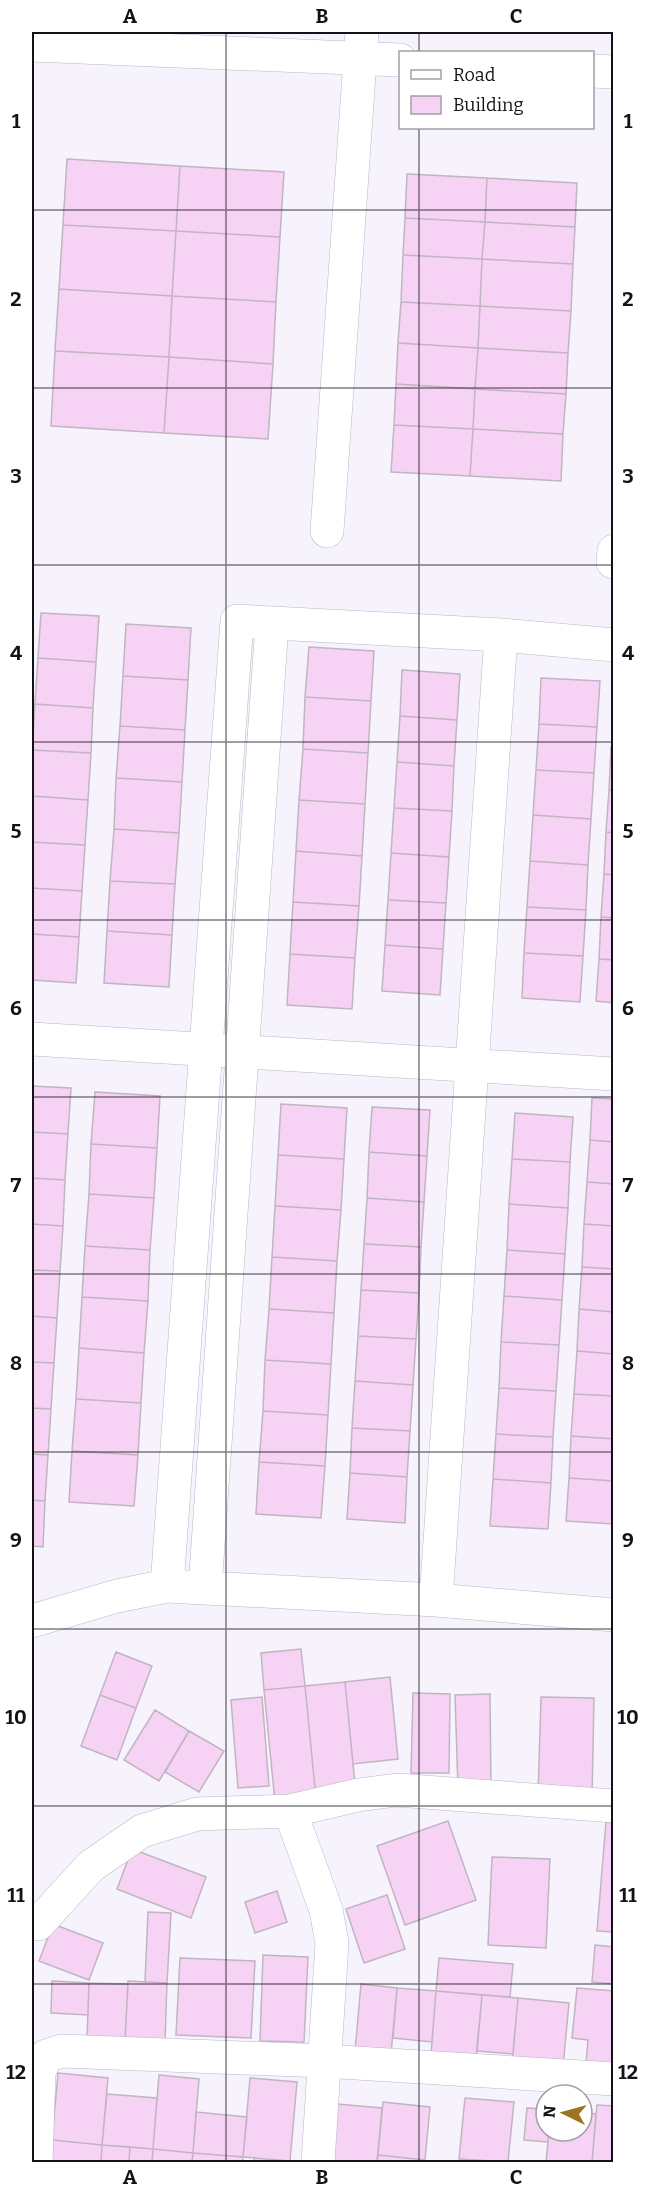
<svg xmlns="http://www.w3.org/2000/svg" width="645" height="2194" font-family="Bitter,serif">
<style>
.building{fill:#f6d3f4;stroke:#c2b4c1;stroke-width:1.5}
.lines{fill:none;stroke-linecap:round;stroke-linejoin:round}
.street-casing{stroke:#bcb6c7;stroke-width:34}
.street{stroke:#fff;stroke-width:33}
.grid{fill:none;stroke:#141218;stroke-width:1.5;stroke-opacity:0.55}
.neatline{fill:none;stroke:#141218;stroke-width:2}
.grid-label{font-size:20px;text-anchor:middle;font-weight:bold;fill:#141218}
</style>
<rect width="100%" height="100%" fill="#f6f3fd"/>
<!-- building -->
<path class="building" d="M67,159L180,166L176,231L63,225Z
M180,166L284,172L280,237L176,231Z
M407,174L487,178L485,222L405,218Z
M487,178L577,183L575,227L485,222Z
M405,218L485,222L482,259L403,255Z
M485,222L575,227L573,264L482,259Z
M63,225L176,231L172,296L59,289Z
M176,231L280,237L276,302L172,296Z
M403,255L482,259L480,306L401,302Z
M482,259L573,264L571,311L480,306Z
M59,289L172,296L169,357L55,351Z
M172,296L276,302L273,364L169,357Z
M401,302L480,306L478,348L398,343Z
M480,306L571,311L568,353L478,348Z
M398,343L478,348L475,389L396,384Z
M478,348L568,353L566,394L475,389Z
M55,351L169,357L164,433L51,426Z
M169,357L273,364L268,439L164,433Z
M396,384L475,389L473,429L394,425Z
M475,389L566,394L563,434L473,429Z
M394,425L473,429L470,476L391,472Z
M473,429L563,434L561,481L470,476Z
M41,613L99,616L96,662L38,658Z
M126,624L191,628L188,680L123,676Z
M309,647L374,651L371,701L305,697Z
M38,658L96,662L93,708L35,704Z
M402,670L460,674L457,720L400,716Z
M123,676L188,680L185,730L120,726Z
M541,678L600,681L597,727L539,724Z
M305,697L371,701L368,753L303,749Z
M35,704L93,708L91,753L32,750Z
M400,716L457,720L454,766L397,762Z
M539,724L597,727L594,773L536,770Z
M120,726L185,730L182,782L116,778Z
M611,747H614V790H609Z
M303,749L368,753L365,804L299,800Z
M32,750L91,753L88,800L32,796Z
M397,762L454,766L452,811L394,808Z
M536,770L594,773L591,819L533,815Z
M116,778L182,782L179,833L114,829Z
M609,790H614V833L606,832Z
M32,796L88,800L85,845L32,842Z
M299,800L365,804L362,856L296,851Z
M394,808L452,811L449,857L391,853Z
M533,815L591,819L588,865L530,861Z
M114,829L179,833L175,884L110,881Z
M606,832L614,833V875L604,874Z
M32,842L85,845L82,891L32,888Z
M296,851L362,856L359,906L293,902Z
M391,853L449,857L446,903L388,900Z
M530,861L588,865L586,910L527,907Z
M604,874L614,875V918L601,917Z
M110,881L175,884L172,935L107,931Z
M32,888L82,891L79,937L32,934Z
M388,900L446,903L443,949L385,945Z
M293,902L359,906L355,958L290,954Z
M527,907L586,910L583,956L524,953Z
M601,917L614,918V960L599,959Z
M107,931L172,935L169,987L104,983Z
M32,934L79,937L76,983L32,980Z
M385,945L443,949L440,995L382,991Z
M524,953L583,956L580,1002L522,998Z
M290,954L355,958L352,1009L287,1005Z
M599,959L614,960V1003L596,1001Z
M32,1086L71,1088L68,1134L32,1132Z
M95,1092L160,1096L157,1148L91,1144Z
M592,1098L614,1099V1142L590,1140Z
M281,1104L347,1108L344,1159L278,1155Z
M372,1107L430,1110L427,1156L369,1152Z
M515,1113L573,1117L570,1162L512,1159Z
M32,1132L68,1134L65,1180L32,1178Z
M590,1140L614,1142V1184L587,1182Z
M91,1144L157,1148L154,1198L89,1194Z
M369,1152L427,1156L424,1202L367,1198Z
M278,1155L344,1159L341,1210L275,1206Z
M512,1159L570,1162L568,1208L509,1204Z
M32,1178L65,1180L63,1226L32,1224Z
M587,1182L614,1184V1226L584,1224Z
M89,1194L154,1198L150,1250L85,1246Z
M367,1198L424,1202L421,1247L364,1244Z
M509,1204L568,1208L565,1254L507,1250Z
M275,1206L341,1210L337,1261L272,1257Z
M32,1224L63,1226L60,1271L32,1270Z
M584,1224L614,1226V1269L582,1267Z
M364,1244L421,1247L419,1293L361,1290Z
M85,1246L150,1250L148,1301L82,1297Z
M507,1250L565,1254L562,1300L504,1296Z
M272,1257L337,1261L334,1313L269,1309Z
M582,1267L614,1269V1312L579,1309Z
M32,1270L60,1271L57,1318L32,1316Z
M361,1290L419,1293L416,1339L358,1336Z
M504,1296L562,1300L559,1345L501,1342Z
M82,1297L148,1301L144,1353L79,1348Z
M269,1309L334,1313L331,1364L265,1360Z
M579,1309L614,1312V1354L577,1351Z
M32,1316L57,1318L54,1363L32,1362Z
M358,1336L416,1339L413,1385L355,1381Z
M501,1342L559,1345L556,1391L499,1388Z
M79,1348L144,1353L141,1403L76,1399Z
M577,1351L614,1354V1396L574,1394Z
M265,1360L331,1364L328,1415L263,1411Z
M32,1362L54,1363L51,1409L32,1408Z
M355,1381L413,1385L410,1431L352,1428Z
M499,1388L556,1391L553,1437L496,1434Z
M574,1394L614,1396V1439L571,1436Z
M76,1399L141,1403L138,1455L72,1451Z
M32,1408L51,1409L48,1455L32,1454Z
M263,1411L328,1415L325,1466L259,1462Z
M352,1428L410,1431L407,1477L350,1473Z
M496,1434L553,1437L551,1483L493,1479Z
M571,1436L614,1439V1481L569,1478Z
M72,1451L138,1455L134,1506L69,1502Z
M32,1454L48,1455L45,1501L32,1500Z
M259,1462L325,1466L321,1518L256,1514Z
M350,1473L407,1477L405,1523L347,1519Z
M569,1478L614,1481V1524L566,1521Z
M493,1479L551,1483L548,1529L490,1526Z
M32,1500L45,1501L43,1547L32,1546Z
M301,1649L305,1686L264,1690L261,1653Z
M116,1652L152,1666L136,1708L100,1695Z
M390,1677L398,1759L353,1764L345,1682Z
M345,1682L355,1784L315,1788L305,1686Z
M305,1686L316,1798L275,1802L264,1690Z
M413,1693L450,1694L449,1773H411Z
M490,1694L491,1789H458L455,1695Z
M100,1695L136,1708L117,1760L81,1746Z
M262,1697L269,1786L238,1788L231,1700Z
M541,1697L594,1698L592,1797L538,1796Z
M155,1710L189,1731L159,1781L124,1760Z
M189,1731L224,1751L199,1792L165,1772Z
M448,1821L476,1900L405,1925L377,1846Z
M606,1822L614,1823V1932L597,1931Z
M132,1849L206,1877L191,1918L117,1889Z
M492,1857L550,1859L546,1948L488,1945Z
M277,1891L287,1922L255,1933L245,1902Z
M387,1895L405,1949L364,1963L346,1909Z
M148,1912L171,1913L167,1983L145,1982Z
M53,1924L103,1943L89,1980L39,1961Z
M595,1945L614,1947V1984L592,1982Z
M263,1955L308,1957L304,2042L260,2041Z
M180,1958L255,1961L251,2038L176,2035Z
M439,1958L513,1964L510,1997L436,1991Z
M52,1981L89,1983L88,2015L51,2013Z
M128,1981L167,1983L165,2042L125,2040Z
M89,1983L128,1984L125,2040L87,2039Z
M361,1984L397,1988L391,2054L355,2051Z
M397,1988L436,1991L432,2042L393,2038Z
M577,1988L614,1991V2065L586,2063L588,2040L572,2038Z
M436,1991L482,1995L476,2058L431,2054Z
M482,1995L518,1998L513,2054L477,2051Z
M518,1998L569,2003L563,2067L512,2063Z
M58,2073L108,2078L102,2145L52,2140Z
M159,2075L199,2079L193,2153L153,2149Z
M250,2078L297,2082L290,2161L243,2157Z
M107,2094L157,2098L153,2149L102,2145Z
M465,2098L514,2102L508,2162L459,2159Z
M383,2102L430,2107L425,2160L378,2155Z
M337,2104L382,2108L377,2162L332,2161Z
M597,2105L614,2106V2162H592Z
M527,2108L546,2109V2131H549L548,2142L524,2140Z
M196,2112L247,2117L243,2157L193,2153Z
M582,2112L596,2114L592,2162H546L549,2131H582Z
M52,2140L102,2145L101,2162H50Z
M102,2145L130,2147L129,2162H101Z
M130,2147L153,2149L152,2162H129Z
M153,2149L193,2153L192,2162H152Z
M193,2153L243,2157V2162H192Z
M378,2155L425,2160V2162H377Z
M254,2158L290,2161V2162H254Z
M459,2159L499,2162H459Z"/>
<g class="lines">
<defs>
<path id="street" d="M32,45L400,60
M592,71L614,72
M327,531L362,32
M613,562L614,551
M32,1039L614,1074
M167,1586L237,621L501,635L614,645
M205,1588L272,624
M436,1600L501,635
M32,1621L117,1596L167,1586L436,1600L614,1615
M290,1811L326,1910L332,1943L318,2162
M38,1924L91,1866L142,1831L197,1814L290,1811L358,1795L397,1790L614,1806
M36,2162L39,2072L46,2056L62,2051L324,2061L614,2079"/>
</defs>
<!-- street casing -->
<use href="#street" class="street-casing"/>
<!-- street -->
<use href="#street" class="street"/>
</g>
<!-- grid -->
<path class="grid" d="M226,32V2162M419,32V52M419,128V2162M32,210H614M32,388H614M32,565H614M32,742H614M32,920H614M32,1097H614M32,1274H614M32,1452H614M32,1629H614M32,1806H614M32,1984H614"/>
<!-- border -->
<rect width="645" height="2194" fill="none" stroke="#ffffff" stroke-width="66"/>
<!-- legend -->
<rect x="399" y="51" width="195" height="78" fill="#ffffff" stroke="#a1a0a3" stroke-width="1.5"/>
<rect x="411" y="70" width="30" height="9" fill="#ffffff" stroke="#a1a0a3" stroke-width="1.5"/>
<text x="453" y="81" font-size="18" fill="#141218">Road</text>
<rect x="411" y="96" width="30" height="18" fill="#f6d3f4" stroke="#a1a0a3" stroke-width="1.5"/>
<text x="453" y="111" font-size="18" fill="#141218">Building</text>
<!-- north arrow -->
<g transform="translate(564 2113) rotate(275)"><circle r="28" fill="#ffffff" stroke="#a1a0a3" stroke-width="1.5"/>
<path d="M0-4.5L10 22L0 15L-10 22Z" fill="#9d7322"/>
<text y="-9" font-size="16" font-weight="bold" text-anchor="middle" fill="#141218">N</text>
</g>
<rect x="33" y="33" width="579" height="2128" class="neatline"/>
<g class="grid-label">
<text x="130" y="23">A</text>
<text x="322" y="23">B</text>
<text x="516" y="23">C</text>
<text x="16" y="128">1</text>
<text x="628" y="128">1</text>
<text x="16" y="306">2</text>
<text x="628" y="306">2</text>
<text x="16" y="483">3</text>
<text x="628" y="483">3</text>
<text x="16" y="660">4</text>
<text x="628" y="660">4</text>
<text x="16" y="838">5</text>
<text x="628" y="838">5</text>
<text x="16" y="1015">6</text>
<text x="628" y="1015">6</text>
<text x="16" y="1192">7</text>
<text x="628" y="1192">7</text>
<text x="16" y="1370">8</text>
<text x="628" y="1370">8</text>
<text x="16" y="1547">9</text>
<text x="628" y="1547">9</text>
<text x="16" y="1724">10</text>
<text x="628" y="1724">10</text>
<text x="16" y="1902">11</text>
<text x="628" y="1902">11</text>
<text x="16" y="2079">12</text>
<text x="628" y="2079">12</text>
<text x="130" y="2184">A</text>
<text x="322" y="2184">B</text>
<text x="516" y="2184">C</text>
</g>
</svg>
